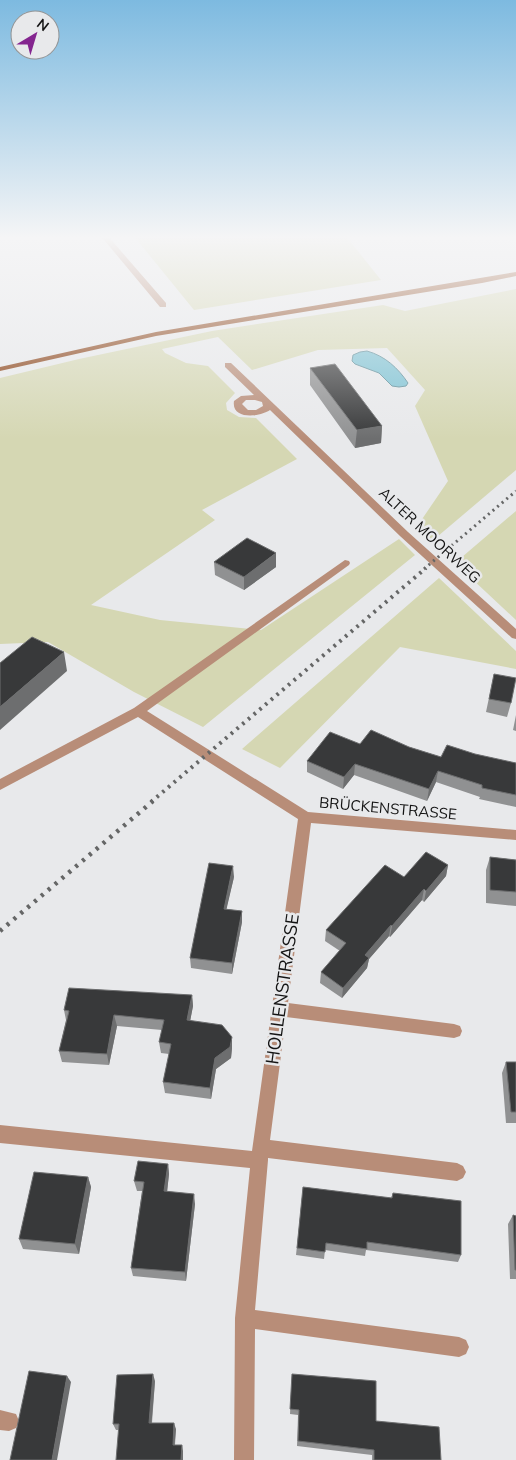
<svg xmlns="http://www.w3.org/2000/svg" width="516" height="1460" font-family="Mulish,sans-serif">
<style>
.green{fill:#d5d7b3}
.water{fill:#7dc2d3;stroke:#5e8e9a}
.lines{fill:none;stroke-linecap:round;stroke-linejoin:round}
.minor{fill:#b88d78;fill-rule:evenodd}
.major{fill:#873e11;fill-rule:evenodd}
.rail-far2{stroke:#656666;stroke-width:3;stroke-dasharray:2 4;stroke-linecap:butt}
.rail-far1{stroke:#656666;stroke-width:4;stroke-dasharray:2.5 5;stroke-linecap:butt}
.rail{stroke:#656666;stroke-width:4.5;stroke-dasharray:3 6;stroke-linecap:butt}
.wall{fill:#909192}
.shaded-wall{fill:#6d6e6f}
.building{fill:#38393a;stroke:#6d6e6f}
.labels{text-anchor:middle;dominant-baseline:central;stroke-width:5;stroke-linejoin:round;paint-order:stroke}
.street-label{font-size:15px;fill:#141414;stroke:#e8e9eb}
.near-street-label{font-size:18px;fill:#141414;stroke:#e8e9eb}
</style>
<rect width="100%" height="100%" fill="#e8e9eb"/>
<!-- green -->
<path class="green" d="M133,235H345L381,280L194,310Z
M516,289V470L431,542L416,528L448,481L415,406L425,390L387,348L318,350L252,370L218,337L162,349L165,353L186,363L208,366L235,393L226,403L227,410L239,417L256,418L297,459L202,510L215,520L91,605L160,620L261,630L399,539L415,555L203,727L134,692L48,642L0,644V378L79,359L212,331L383,305L405,311Z
M516,511V620L455,563Z
M439,578L516,651V669L400,647L280,768L242,749Z"/>
<!-- water -->
<path class="water" d="M367,351C385,356 398,368 408,383L406,386L399,387L392,386L379,373L355,364L352,361L353,355L360,352Z"/>
<g class="lines">
<!-- minor -->
<path class="minor" d="M100,235H107L166,303V307H160Z
M225,363H231L408,532L516,629V639L512,638L400,536L270,410C260,417 231,420 234,401L241,396L254,395L225,367ZM246,400H255L262,402L263,406L256,410H248L242,404Z
M345,560L349,561L350,563L349,565L147,711L308,812L516,830V840L311,823L288,1003L454,1024L460,1026L462,1031L460,1036L454,1038L286,1017L270,1140L457,1163L463,1166L466,1172L463,1178L457,1181L268,1158V1160L255,1310L459,1337L466,1340L469,1347L466,1354L459,1357L255,1329L254,1460H234L235,1318L250,1168L0,1143V1125L252,1151L298,819L138,717L0,790V779L134,708Z
M0,1410L16,1414L19,1421L16,1428L9,1431L0,1430Z"/>
<!-- major -->
<path class="major" d="M516,272V276L482,283L156,336L0,371V367L156,332Z"/>
<!-- rail-far2 -->
<path class="rail-far2" d="M424,569L516,491"/>
<!-- rail-far1 -->
<path class="rail-far1" d="M151,802L426,568"/>
<!-- rail -->
<path class="rail" d="M0,931L153,801"/>
</g>
<!-- wall -->
<path class="wall" d="M310,368L382,426L381,443L355,448L310,385Z
M214,562L276,567L244,590L215,575Z
M494,674L511,703L507,717L486,712Z
M516,715V731L513,730Z
M360,744L409,747L441,757L475,754L516,763V807L479,799L480,797L436,782L427,801L354,775L343,789L307,772V761Z
M490,857L516,860V906L486,903V870Z
M448,865L446,876L424,902L422,900L390,937L389,936L369,959L367,968L342,998L320,983L321,972L340,951L325,941L326,930Z
M234,877L226,909L242,911V922L232,974L191,968L190,958Z
M192,995L193,1006L190,1021L232,1048L231,1058L216,1069L211,1099L165,1093L163,1082L169,1054L161,1053L159,1042L162,1030L117,1026L109,1065L62,1062L59,1051L66,1020L64,1010Z
M506,1062H516V1123H506L502,1073Z
M168,1164L169,1174L167,1192L195,1204L186,1281L133,1276L131,1268L142,1191H137L134,1181Z
M88,1177L91,1187L79,1254L23,1249L19,1239Z
M303,1187L391,1198L393,1193L461,1255L458,1262L366,1250L365,1256L325,1250L324,1259L296,1255Z
M513,1215L516,1216V1279H510L508,1224Z
M292,1374L376,1421L441,1460H372V1455L297,1446L298,1415L290,1414Z
M155,1381L152,1423L176,1429L175,1445L183,1451L119,1430H116L113,1424Z"/>
<!-- shaded-wall -->
<path class="shaded-wall" d="M382,426L381,443L355,448L357,430Z
M276,553V567L244,590V577Z
M64,652L67,671L0,730V707Z
M355,764L354,775L343,789L344,777Z
M438,771L436,782L427,801L429,789Z
M448,865L446,876L424,902L426,891Z
M233,866L234,877L224,920V909Z
M424,889L422,900L390,937L392,926Z
M242,911V922L232,974V963Z
M391,925L389,936L369,959L367,968L342,998L343,988L365,955Z
M192,995L193,1006L188,1032L187,1020Z
M114,1015L117,1026L109,1065L107,1054Z
M232,1037V1048L231,1058L216,1069L211,1099L210,1088L215,1058Z
M168,1164L169,1174L166,1201L164,1191Z
M88,1177L91,1187L79,1254L75,1244Z
M194,1194L195,1204L186,1281L185,1272Z
M153,1374L155,1381L151,1429L149,1423Z
M67,1376L71,1382L57,1460H52Z
M174,1423L176,1429L174,1450L173,1445Z
M182,1445L183,1451V1460H181Z"/>
<!-- building -->
<path class="building" d="M335,364L382,426L357,430L310,368Z
M247,538L276,553L244,577L214,562Z
M32,637L64,652L0,707V663Z
M494,674L516,678L511,703L489,699Z
M371,730L409,747L441,757L447,745L475,754L516,763V795L482,788V785L438,771L429,789L355,764L344,777L307,761L330,732L360,744Z
M426,852L448,865L426,891L424,889L392,926L391,925L365,955L369,958L343,988L321,972L346,943L326,930L385,865L404,877Z
M490,857L516,860V892L490,890Z
M209,863L233,866L224,909L242,911L232,963L190,958Z
M69,988L192,995L187,1020L222,1025L232,1037L230,1047L215,1058L210,1088L163,1082L171,1044L159,1042L164,1020L114,1015L107,1054L59,1051L69,1011L64,1010Z
M506,1062H516V1112H511Z
M138,1161L168,1164L164,1191L194,1194L185,1272L131,1268L144,1182L134,1181Z
M34,1172L88,1177L75,1244L19,1239Z
M303,1187L392,1198L393,1193L461,1201V1255L367,1242V1249L326,1243L325,1252L297,1248Z
M513,1215L516,1216V1270H515Z
M29,1371L67,1376L52,1460H10Z
M153,1374L149,1423H174L173,1445H182L181,1460H116L119,1424H113L117,1375Z
M292,1374L376,1381V1421L439,1427L441,1460H374V1450L298,1441L299,1410L290,1409Z"/>
<!-- sky -->
<linearGradient id="sky" x2="0" y2="1"><stop stop-color="#7dbae0"/><stop offset="0.54" stop-color="#f5f5f6"/><stop offset="1" stop-color="#f5f5f6" stop-opacity="0"/></linearGradient>
<rect width="516" height="439" fill="url(#sky)"/>
<g class="labels">
<!-- street labels -->
<g class="street-label">
<text transform="translate(430 535) rotate(43)">ALTER MOORWEG</text>
<text transform="translate(388 808) rotate(5)">BRÜCKENSTRASSE</text>
</g>
<!-- near-street labels -->
<g class="near-street-label">
<text transform="translate(282 989) rotate(-82)">HOLLENSTRASSE</text>
</g>
</g>
<!-- north arrow -->
<g transform="translate(35 35) rotate(38)"><circle r="24" fill="#e8e9eb" stroke="#939495"/>
<path d="M0-4L9 19L0 12L-9 19Z" fill="#84258f"/>
<text y="-8" font-size="14" font-weight="bold" text-anchor="middle" fill="#141414">N</text>
</g>
</svg>
